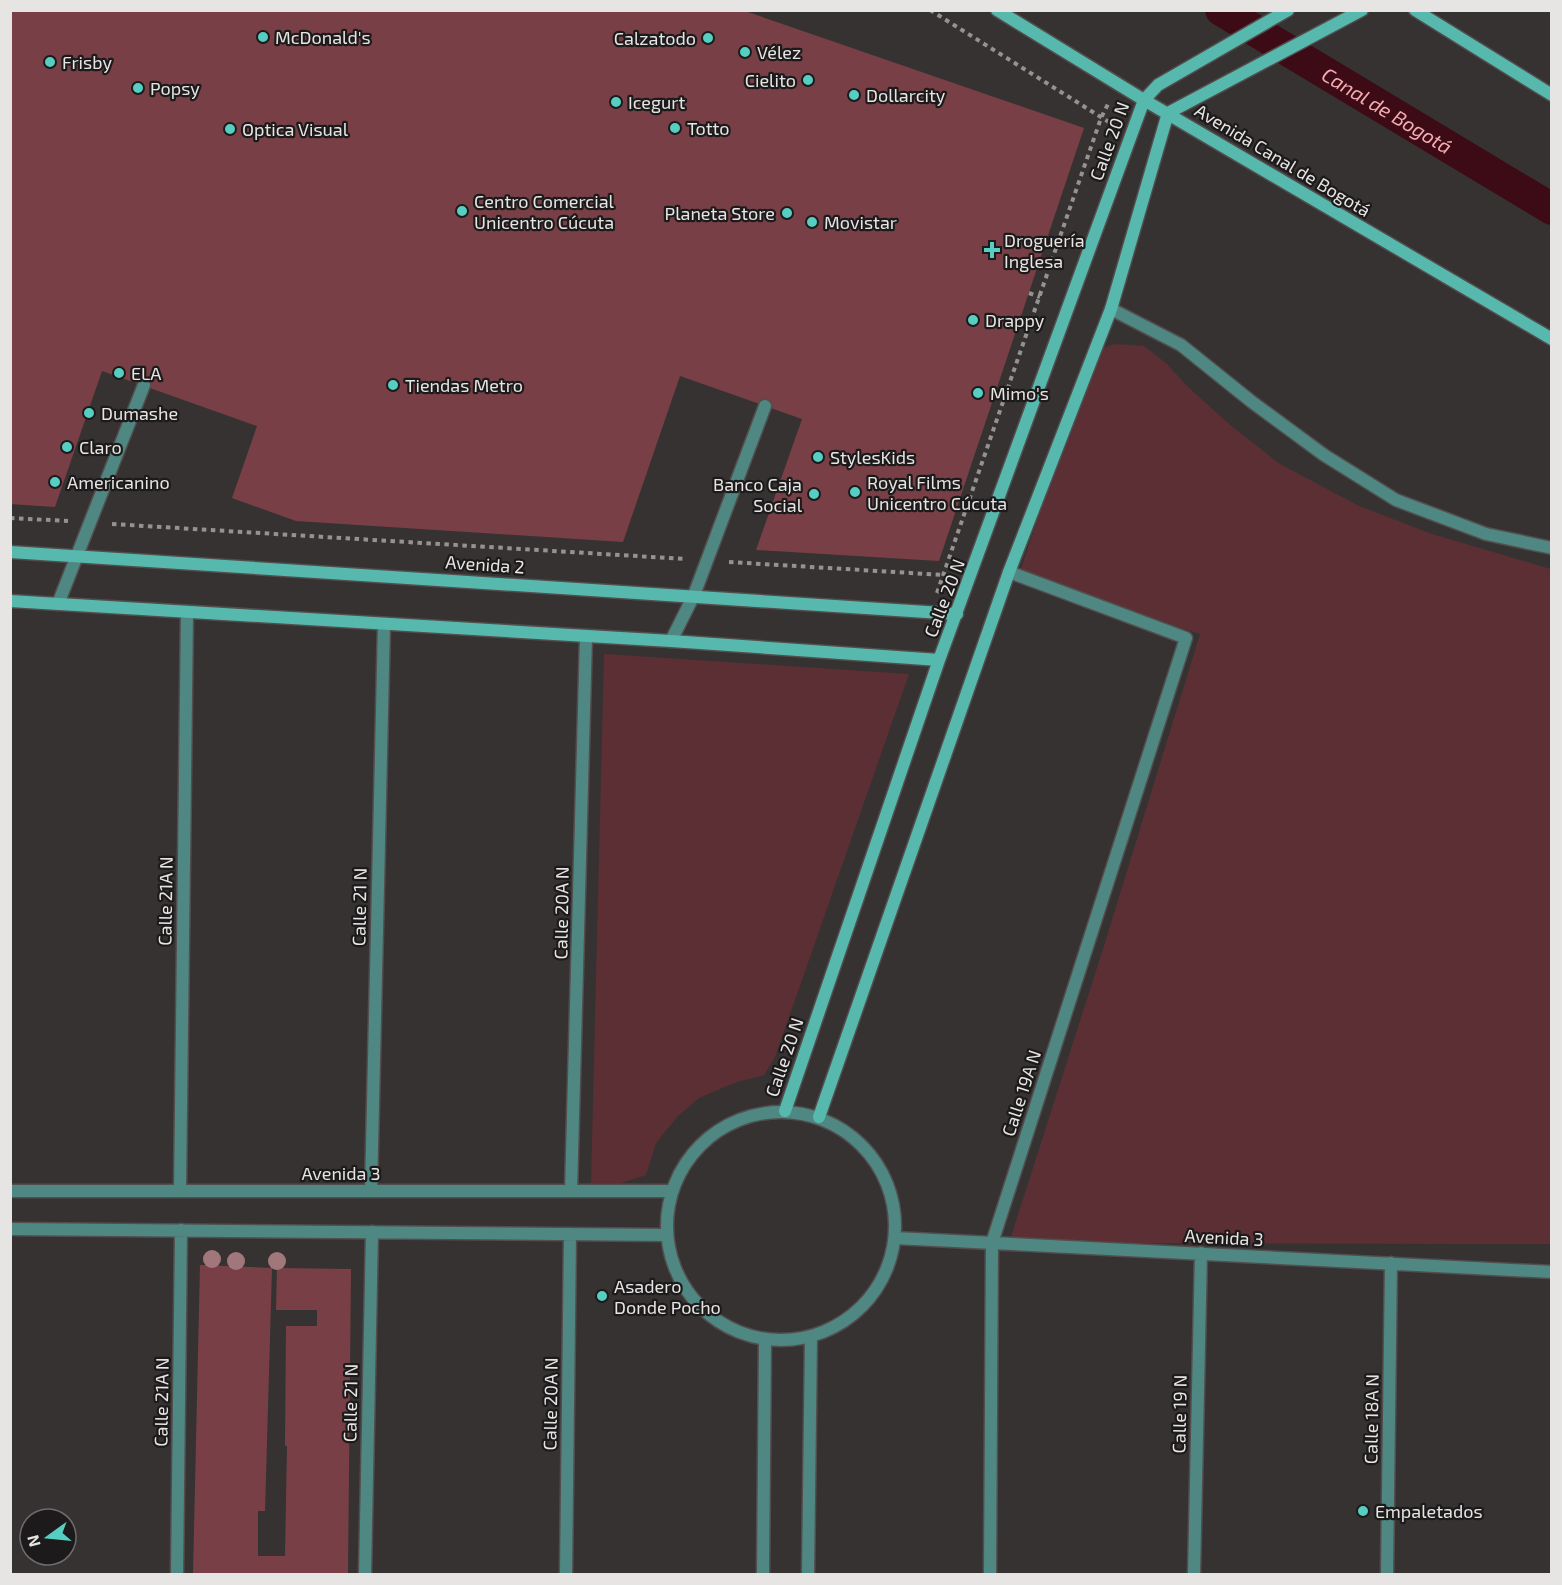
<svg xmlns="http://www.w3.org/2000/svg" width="1562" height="1585" font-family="'Exo 2',sans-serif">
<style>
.green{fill:#5c2f34}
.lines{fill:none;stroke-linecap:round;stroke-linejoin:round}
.canal{stroke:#3d0b15;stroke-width:32}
.building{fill:#784046}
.lane-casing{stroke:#524e4e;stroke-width:15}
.street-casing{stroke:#524e4e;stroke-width:15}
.secondary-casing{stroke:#524e4e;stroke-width:15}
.path{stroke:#959292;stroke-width:4;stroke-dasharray:4.5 4.5;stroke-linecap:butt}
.lane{stroke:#4f8882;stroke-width:12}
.street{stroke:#4f8882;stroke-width:12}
.secondary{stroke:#57b9ae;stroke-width:12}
.tree{fill:#a1777b}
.poi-dot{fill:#57cec2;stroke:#1c1a1a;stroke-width:2}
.labels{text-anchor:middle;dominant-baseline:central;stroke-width:4.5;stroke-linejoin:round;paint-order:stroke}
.poi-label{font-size:18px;fill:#e7e4e4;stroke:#1c1a1a;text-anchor:start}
.street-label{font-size:18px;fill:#e7e4e4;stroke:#1c1a1a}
.water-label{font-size:20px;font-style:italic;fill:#f4acb2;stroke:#1c1a1a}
</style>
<rect width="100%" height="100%" fill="#363232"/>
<!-- green -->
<path class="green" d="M1115,344L1144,346L1167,364L1187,386L1229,424L1280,464L1359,506L1432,534L1551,569V1244L1009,1243L1103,949L1200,634L1162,622L1021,569L1093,351Z
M604,654L909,674L775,1057L764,1075L734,1083L699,1098L677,1117L656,1143L646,1175L621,1183H591Z"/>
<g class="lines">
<!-- canal -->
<path class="canal" id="s1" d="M1221,10L1552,209"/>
</g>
<!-- building -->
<path class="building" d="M10,10H742L1084,128L939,561L756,550L802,419L680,376L623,542L296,521L232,498L257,426L102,371L55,507L10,504Z
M200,1265L272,1268L265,1511H258V1556H285L287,1446H285L286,1326H317V1310H276L277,1268L351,1269L348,1574H193Z"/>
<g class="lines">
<defs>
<path id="lane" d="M1111,309L1181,345L1252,402L1324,455L1396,500L1486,534L1552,548
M58,604L144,385
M671,641L694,595L765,406"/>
<path id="street" d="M667 1226a114 114 0 1 1 228 0a114 114 0 1 1-228 0Z
M10,1191H671
M180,1191L187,612
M371,1191L384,624
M571,1191L586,636
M10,1229L666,1235
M895,1238L1552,1272
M177,1574L181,1230
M365,1574L372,1232
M566,1574L570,1234
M763,1574L765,1340
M808,1574L811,1337
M990,1574L992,1243L1186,638L1009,572
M1194,1574L1201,1253
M1387,1574L1391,1263"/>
<path id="secondary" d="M997,10L1144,100L1552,339
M1415,10L1552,95
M10,552L957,614
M10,601L671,641L939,660
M785,1111L939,660L1144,100L1158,85L1288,10
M819,1117L1009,572L1111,309L1168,113L1362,10"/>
</defs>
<!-- lane casing -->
<use href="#lane" class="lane-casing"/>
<!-- street casing -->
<use href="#street" class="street-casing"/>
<!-- secondary casing -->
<use href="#secondary" class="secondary-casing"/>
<!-- path -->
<path class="path" d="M930,10L1112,124
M1029,293L1040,297
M10,518L68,521
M112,524L685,559
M729,562L944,575
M937,593L1101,118L1109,102"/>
<!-- lane -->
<use href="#lane" class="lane"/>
<!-- street -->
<use href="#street" class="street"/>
<!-- secondary -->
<use href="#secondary" class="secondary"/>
</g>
<!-- trees -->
<g class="tree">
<circle cx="212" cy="1259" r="9"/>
<circle cx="236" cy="1261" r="9"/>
<circle cx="277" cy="1261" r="9"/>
</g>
<!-- markers -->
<g class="poi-dot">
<circle cx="263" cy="37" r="6"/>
<circle cx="708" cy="38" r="6"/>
<circle cx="745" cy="52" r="6"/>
<circle cx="50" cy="62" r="6"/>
<circle cx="808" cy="80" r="6"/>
<circle cx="138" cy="88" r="6"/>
<circle cx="854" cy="95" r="6"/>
<circle cx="616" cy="102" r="6"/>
<circle cx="675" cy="128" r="6"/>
<circle cx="230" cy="129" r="6"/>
<circle cx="462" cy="211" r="6"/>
<circle cx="787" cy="213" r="6"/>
<circle cx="812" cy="222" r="6"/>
<path d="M989 241h6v6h6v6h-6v6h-6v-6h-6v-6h6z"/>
<circle cx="973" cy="320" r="6"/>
<circle cx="119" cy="373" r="6"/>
<circle cx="393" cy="385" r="6"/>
<circle cx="978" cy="393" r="6"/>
<circle cx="89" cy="413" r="6"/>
<circle cx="67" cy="447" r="6"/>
<circle cx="818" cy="457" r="6"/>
<circle cx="55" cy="482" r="6"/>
<circle cx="855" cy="492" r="6"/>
<circle cx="814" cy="494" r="6"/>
<circle cx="602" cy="1296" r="6"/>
<circle cx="1363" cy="1511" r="6"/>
</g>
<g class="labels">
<!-- poi labels -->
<g class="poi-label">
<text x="275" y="37">McDonald's</text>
<text x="696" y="38" text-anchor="end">Calzatodo</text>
<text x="757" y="52">Vélez</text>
<text x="62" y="62">Frisby</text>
<text x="796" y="80" text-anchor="end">Cielito</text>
<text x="150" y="88">Popsy</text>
<text x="866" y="95">Dollarcity</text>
<text x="628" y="102">Icegurt</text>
<text x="687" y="128">Totto</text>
<text x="242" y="129">Optica Visual</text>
<text x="474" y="201">Centro Comercial<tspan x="474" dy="21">Unicentro Cúcuta</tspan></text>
<text x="775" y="213" text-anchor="end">Planeta Store</text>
<text x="824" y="222">Movistar</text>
<text x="1004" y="240">Droguería<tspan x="1004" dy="21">Inglesa</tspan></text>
<text x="985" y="320">Drappy</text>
<text x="131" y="373">ELA</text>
<text x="405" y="385">Tiendas Metro</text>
<text x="990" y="393">Mimo's</text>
<text x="101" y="413">Dumashe</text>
<text x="79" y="447">Claro</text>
<text x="830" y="457">StylesKids</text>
<text x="67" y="482">Americanino</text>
<text x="867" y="482">Royal Films<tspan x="867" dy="21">Unicentro Cúcuta</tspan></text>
<text x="802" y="484" text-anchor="end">Banco Caja<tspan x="802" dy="21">Social</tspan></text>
<text x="614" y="1286">Asadero<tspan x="614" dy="21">Donde Pocho</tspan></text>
<text x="1375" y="1511">Empaletados</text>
</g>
<!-- street labels -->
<g class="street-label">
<text transform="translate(1109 141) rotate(-70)">Calle 20 N</text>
<text transform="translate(1283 160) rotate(31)">Avenida Canal de Bogotá</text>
<text transform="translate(485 564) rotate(4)">Avenida 2</text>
<text transform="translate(944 598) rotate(-69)">Calle 20 N</text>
<text transform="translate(165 901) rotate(-89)">Calle 21A N</text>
<text transform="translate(359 907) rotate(-89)">Calle 21 N</text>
<text transform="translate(561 913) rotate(-89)">Calle 20A N</text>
<text transform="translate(784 1057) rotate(-71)">Calle 20 N</text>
<text transform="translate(1021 1093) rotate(-72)">Calle 19A N</text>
<text x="341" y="1173">Avenida 3</text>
<text transform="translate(1224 1237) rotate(3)">Avenida 3</text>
<text transform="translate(161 1402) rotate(-89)">Calle 21A N</text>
<text transform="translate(350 1403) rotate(-89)">Calle 21 N</text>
<text transform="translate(550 1404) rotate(-89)">Calle 20A N</text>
<text transform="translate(1179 1414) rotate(-89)">Calle 19 N</text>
<text transform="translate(1371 1419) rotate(-89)">Calle 18A N</text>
</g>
<!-- water labels -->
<g class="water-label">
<text stroke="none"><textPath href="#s1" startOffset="194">Canal de Bogotá</textPath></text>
</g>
</g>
<!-- border -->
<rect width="1562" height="1585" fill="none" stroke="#e7e4e4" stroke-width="24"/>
<!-- north arrow -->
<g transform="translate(48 1537) rotate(255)"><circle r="28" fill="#1c1a1a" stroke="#6d6b6b" stroke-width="1.5"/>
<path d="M0-4.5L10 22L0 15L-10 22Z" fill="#57cec2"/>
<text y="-9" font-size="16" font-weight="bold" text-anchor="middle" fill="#e7e4e4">N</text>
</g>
</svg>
